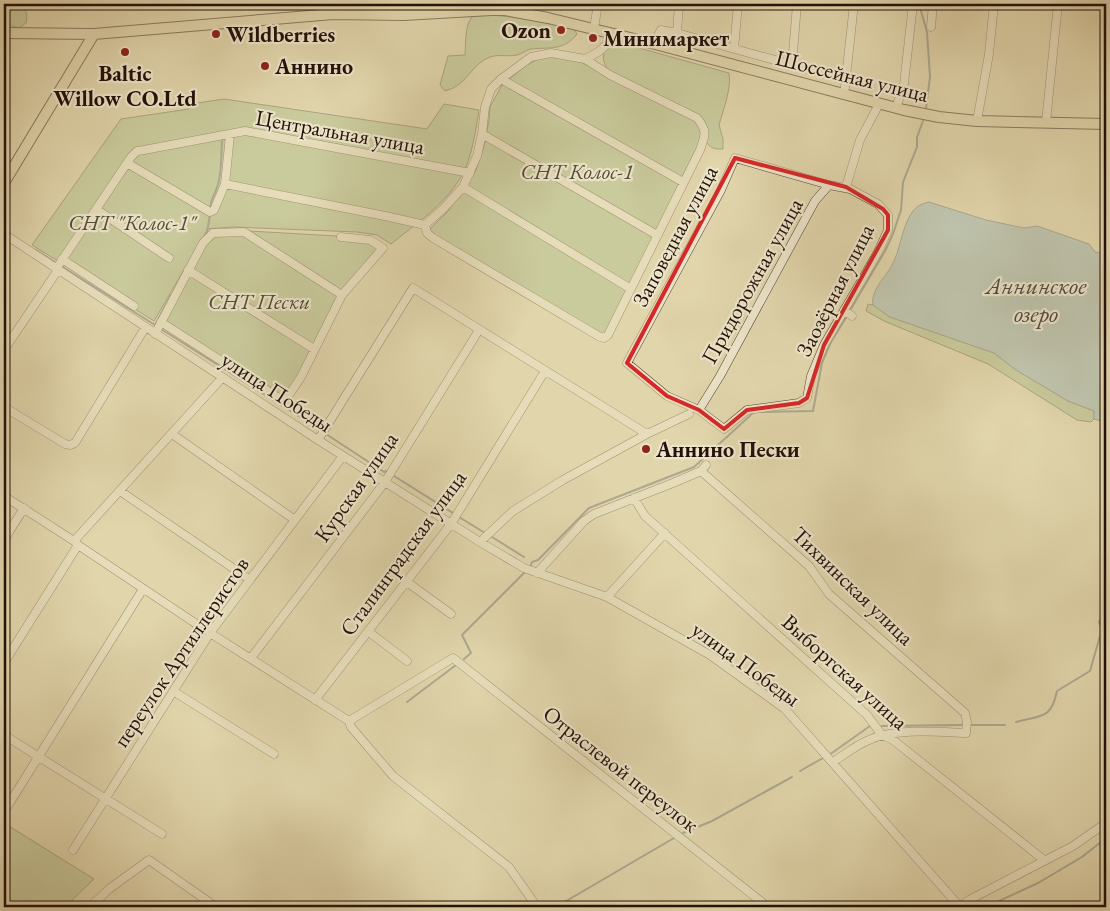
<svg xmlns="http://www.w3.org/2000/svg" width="1110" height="911" font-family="'EB Garamond',serif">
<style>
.green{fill:#aebe8d;stroke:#68674a}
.water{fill:#9ab5b6;stroke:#6a7370}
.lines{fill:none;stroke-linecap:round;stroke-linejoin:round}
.stream{stroke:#6a7370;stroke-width:2}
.minor-casing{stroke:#524131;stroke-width:9}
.major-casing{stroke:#231008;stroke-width:12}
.minor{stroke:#ece4c9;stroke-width:8}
.major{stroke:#e1d5ac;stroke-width:10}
.marked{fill:none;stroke:#d62828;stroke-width:4;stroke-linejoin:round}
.poi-dot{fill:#8f2418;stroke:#ece4c9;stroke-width:2}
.labels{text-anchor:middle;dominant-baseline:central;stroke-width:4.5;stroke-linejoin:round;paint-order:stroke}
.poi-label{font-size:22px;font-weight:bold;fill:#231008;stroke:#ece4c9;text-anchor:start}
.street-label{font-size:22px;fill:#231008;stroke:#ece4c9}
.park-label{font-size:22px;font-style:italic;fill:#544d37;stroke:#ece4c9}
.water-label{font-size:24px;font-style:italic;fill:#4d4a45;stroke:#ece4c9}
</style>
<rect width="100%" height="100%" fill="#e1d5ac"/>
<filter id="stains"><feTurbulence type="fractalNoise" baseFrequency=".004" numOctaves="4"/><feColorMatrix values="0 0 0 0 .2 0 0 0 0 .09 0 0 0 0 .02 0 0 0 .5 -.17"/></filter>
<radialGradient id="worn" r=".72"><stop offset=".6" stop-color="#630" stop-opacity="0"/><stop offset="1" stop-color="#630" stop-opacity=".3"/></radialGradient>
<!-- green -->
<path class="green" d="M13,4L24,7L27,15L26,23L19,28L12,26L4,21V8Z
M477,13L551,22L573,28L577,34C564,51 550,47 531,49C526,50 522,54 517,55C508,57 498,54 490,57C471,64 467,86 445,91L440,85L448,56L465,55C466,42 464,19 477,13Z
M614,41L729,73C732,87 723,111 719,125L723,139V149C710,150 709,145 702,137L606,334L603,336L433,235L429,230L448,211L476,170L484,146L489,120L490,107L502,85L525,66L544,56L575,59L613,78C604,64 596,54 614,41Z
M224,99L427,129L444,104L479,110C476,129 473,149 466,167C452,200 418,222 391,244L377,235L357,232L232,227L208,229L154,321L32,245L121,119L189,109L191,104Z
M249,231L371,238L383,246L342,292L298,376L282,397L164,320L205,245L216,234Z
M868,304L873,305L890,317L994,353L1016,370L1068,401L1094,411V419L1091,422L1077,420L988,364L884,321L866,311Z
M4,823L94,879L65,907H4Z"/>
<!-- water -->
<path class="water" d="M929,202L986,220L1024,228L1037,226L1089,244L1095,252L1106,254V422L1094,419V411L1068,401L1016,370L994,353L890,317L873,305C870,292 885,277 891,267C901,250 901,227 913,211C918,205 921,204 929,202Z"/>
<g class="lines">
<!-- stream -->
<path class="stream" d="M919,4L927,32L930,77L926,108
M211,209C209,201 214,197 216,190C222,175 221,157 222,141
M203,239L207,232L210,215
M36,250L56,263
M61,266L155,325L171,295
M849,312L885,251L893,234L901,210L903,182L917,147V137L923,121
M161,329L321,430
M760,412L813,411L822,363L831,342L847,316
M326,434L384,472L387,471
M394,476L453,513
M459,517L485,533
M492,537L524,557
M531,565L532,562L538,560L589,508L694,467L753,413
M464,659L471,653L462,635L525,572
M407,702L456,665
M1016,722C1041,715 1051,720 1057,691L1090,671L1102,629L1099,622L1106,610
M970,725H1005
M882,726L962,725
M829,755L870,726
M800,771L823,758
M683,833L712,821L792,777
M556,907L674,838
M986,907L1038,883L1082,857L1106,838"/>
<defs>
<path id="minor" d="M931,27L933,4
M594,28L598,4
M677,33L679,4
M655,44L658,35L661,30L677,33L847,80
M734,49L738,4
M551,53L585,59L610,75L697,118C708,131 705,136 700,150L608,335L604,338L600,337L433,238L427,233L425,225L444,208L463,187L477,156L482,134L485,107L491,89L501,79L531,57Z
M585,59C598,53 607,48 612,33
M792,65L797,4
M501,79L683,182
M844,95L854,4
M896,108L904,84L913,4
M977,121L989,54L994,4
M1046,122L1058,4
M482,134L657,235
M127,163L210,212L214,210L225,184L230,135
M225,184L385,216L425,225
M463,187L631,289
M846,187L860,140L879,104
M96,209L169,258
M4,234L318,440L480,542L524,568L607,597L710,655L785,709L960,907
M62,259L134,306
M56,269L131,157L137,151L144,150L245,131L470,173
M188,270L314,349
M844,310L852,316
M161,322L282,400L289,395L301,377L342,295L383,248L370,240L341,237
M155,334L203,243L213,233L244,232L342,295
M4,350L58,270
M4,407L65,444L70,445L75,443L145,328
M699,410L720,376L815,201L829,185L850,189L878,204L888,215V230L878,252L824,345L811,376L807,398L799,403L747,410L724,429L699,410L667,396L627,363L721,190L735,158L829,185
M172,434L295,520
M318,440L413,288L647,434
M701,471L809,566L829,594L965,713L967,722L966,733C938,732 895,728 869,740C856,745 844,755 833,762
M120,491L249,579
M4,496L74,541L78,545L210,633L349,721
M634,498L645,516L867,715L882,735L893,740L1044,860
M4,540L24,508
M74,541L222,378
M480,542L513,511L563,480L647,434L689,414
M537,573L584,521L594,514L673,483L701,471L706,465
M407,582L451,614
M607,597L665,533
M369,632L407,661
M251,658L385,482L479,330
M4,663L78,545
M173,691L274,754
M315,700L451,524L545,371
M349,721L453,658L768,907
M349,721L351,727L393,776L509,867L537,907
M4,735L162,834
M4,812L143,589
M73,850L210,633L343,456
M90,907L109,889L149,860L216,907
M960,907L969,900L1073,846L1106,823"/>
<path id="major" d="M4,33L94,34L333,14L404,15L491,10H505L548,18L655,44L904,110L939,117L977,121L1106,124
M4,183L94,34"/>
</defs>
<!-- minor casing -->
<use href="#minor" class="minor-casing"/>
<!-- major casing -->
<use href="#major" class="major-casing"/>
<!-- minor -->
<use href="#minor" class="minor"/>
<!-- major -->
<use href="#major" class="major"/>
</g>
<!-- marked area -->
<path d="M0 0H1110V911H0ZM735,158L846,187L883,209L888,215V230L824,345L807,398L799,403L747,410L724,429L699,410L667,396L627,363Z" fill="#e1d5ac" fill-opacity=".55" fill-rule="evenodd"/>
<path class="marked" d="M735,158L846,187L883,209L888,215V230L824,345L807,398L799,403L747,410L724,429L699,410L667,396L627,363Z"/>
<!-- markers -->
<g class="poi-dot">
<circle cx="561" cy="30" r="5"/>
<circle cx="216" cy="34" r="5"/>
<circle cx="593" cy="38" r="5"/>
<circle cx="125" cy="52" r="5"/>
<circle cx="265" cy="66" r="5"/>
<circle cx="646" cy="449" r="5"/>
</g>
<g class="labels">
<!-- poi labels -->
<g class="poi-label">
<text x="551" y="30" text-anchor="end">Ozon</text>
<text x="226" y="34">Wildberries</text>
<text x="603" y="38">Минимаркет</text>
<text x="275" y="66">Аннино</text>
<text x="125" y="73" text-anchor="middle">Baltic<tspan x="125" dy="25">Willow CO.Ltd</tspan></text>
<text x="656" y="449">Аннино Пески</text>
</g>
<!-- street labels -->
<g class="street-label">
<text transform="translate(852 76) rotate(14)">Шоссейная улица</text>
<text transform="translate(340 132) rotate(10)">Центральная улица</text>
<text transform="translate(675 236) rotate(-62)">Заповедная улица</text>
<text transform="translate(752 281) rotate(-61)">Придорожная улица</text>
<text transform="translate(835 290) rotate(-63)">Заозёрная улица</text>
<text transform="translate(277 392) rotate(33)">улица Победы</text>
<text transform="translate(356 487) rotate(-55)">Курская улица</text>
<text transform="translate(403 553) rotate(-54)">Сталинградская улица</text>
<text transform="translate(853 586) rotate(44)">Тихвинская улица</text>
<text transform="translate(181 652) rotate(-56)">переулок Артиллеристов</text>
<text transform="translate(746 664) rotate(36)">улица Победы</text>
<text transform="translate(845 672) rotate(42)">Выборгская улица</text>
<text transform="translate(621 769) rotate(38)">Отраслевой переулок</text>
</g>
<!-- park labels -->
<g class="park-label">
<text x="577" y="171">СНТ Колос-1</text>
<text x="132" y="222">СНТ "Колос-1"</text>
<text x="259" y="301">СНТ Пески</text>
</g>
<!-- water labels -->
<g class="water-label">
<text x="1036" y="285">Аннинское<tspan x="1036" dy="28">озеро</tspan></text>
</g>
</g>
<!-- margin -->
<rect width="1110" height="911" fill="none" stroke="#e1d5ac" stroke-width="20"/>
<rect x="5" y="5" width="1100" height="901" fill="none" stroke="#231008" stroke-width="2.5"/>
<rect x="10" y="10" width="1090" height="891" fill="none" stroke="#231008"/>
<rect width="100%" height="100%" filter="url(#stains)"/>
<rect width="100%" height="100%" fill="url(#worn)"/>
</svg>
